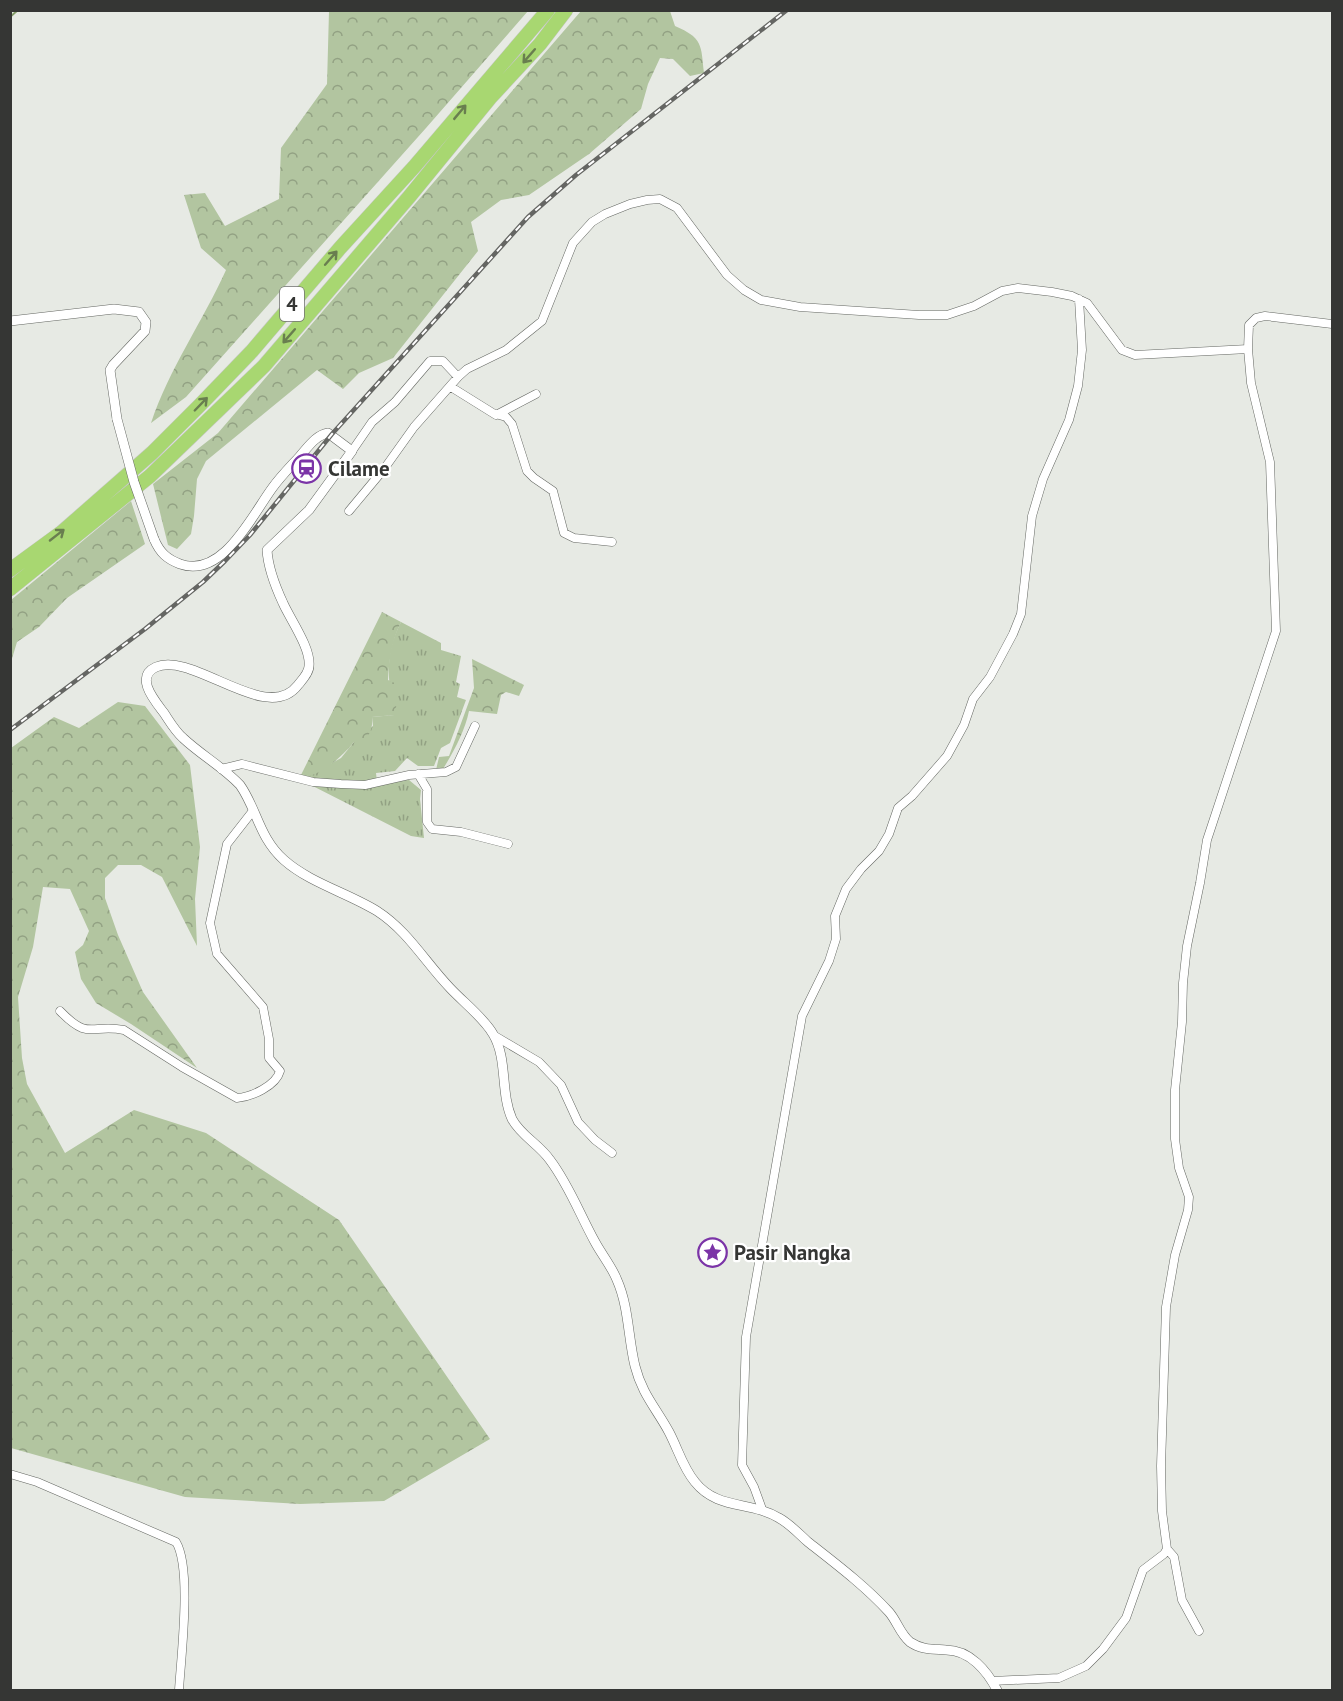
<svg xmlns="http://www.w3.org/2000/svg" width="1343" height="1701" font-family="'PT Sans',sans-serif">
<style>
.grass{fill:url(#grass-tufts)}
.forest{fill:url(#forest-crowns)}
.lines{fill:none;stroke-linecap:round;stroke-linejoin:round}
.stream{stroke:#829b67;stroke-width:2}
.minor-casing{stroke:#646762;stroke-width:9}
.tertiary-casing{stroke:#646762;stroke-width:10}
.motorway-casing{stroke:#c6c7c6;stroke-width:15}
.minor{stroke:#fff;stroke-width:8}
.tertiary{stroke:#fff;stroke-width:9}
.motorway{stroke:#a8d771;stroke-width:14}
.rail-casing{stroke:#656663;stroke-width:4.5}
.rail{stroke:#fff;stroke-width:2;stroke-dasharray:7;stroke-linecap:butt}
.tertiary-bridge-casing{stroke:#646762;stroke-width:10;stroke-linecap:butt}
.tertiary-bridge{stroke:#fff;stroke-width:9}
.oneway{stroke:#697e4f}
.labels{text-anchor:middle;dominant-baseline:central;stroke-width:4.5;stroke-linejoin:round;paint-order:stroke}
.shield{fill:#fff;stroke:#727271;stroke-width:1.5}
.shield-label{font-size:20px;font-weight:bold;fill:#353634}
.poi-label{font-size:21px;font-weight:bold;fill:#353634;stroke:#fff;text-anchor:start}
</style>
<defs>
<pattern id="grass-tufts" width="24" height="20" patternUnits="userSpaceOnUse" patternTransform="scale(1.5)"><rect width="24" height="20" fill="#b2c5a0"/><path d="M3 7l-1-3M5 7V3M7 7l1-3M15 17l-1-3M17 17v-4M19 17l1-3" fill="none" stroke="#92a183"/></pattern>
<pattern id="forest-crowns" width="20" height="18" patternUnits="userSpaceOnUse" patternTransform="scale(1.5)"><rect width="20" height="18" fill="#b2c5a0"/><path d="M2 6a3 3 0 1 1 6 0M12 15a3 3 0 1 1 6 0" fill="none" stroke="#92a183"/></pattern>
</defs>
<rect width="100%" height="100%" fill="#e7eae4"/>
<!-- grass -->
<path class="grass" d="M401,622L441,643V650L461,656L456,682L460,684L457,697L466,700L450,743L441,748L434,766H418L407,758L395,771L376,773L377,782L409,780L421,790L420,799L424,838L411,836L299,779L305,778L341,758L354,742L373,726L372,717L394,715C388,680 384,655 401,622Z"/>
<!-- forest -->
<path class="forest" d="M329,11H528L426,128L186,397L151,423C169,369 203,321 226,270L201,248L184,195L205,193L225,226L279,199L281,148L327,84Z
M581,11H670L675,26C703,38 701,45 704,73L690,76L673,59L660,58L648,84L641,109L589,154L529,195L501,200L471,222L478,251L393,358L359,373L343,389L317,370L206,461L197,479L194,516L191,534L177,549L168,545L153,484L218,433Z
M131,501L145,544L67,598L39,627L17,642L11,662V600Z
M382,612L401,622C392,640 389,660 388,680L399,685L395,715L372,717C373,731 369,736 359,745L354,742C340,759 321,775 299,779Z
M472,659L524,685L519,696L506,692L501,695L497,714L469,711C465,731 454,751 443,769L436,770L439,757L449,756L474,688Z
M118,702L145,706L190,765L200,847L195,899L197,946L162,877L141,865H118L105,878V898L118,935L143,992L197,1068L131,1024L96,1003L81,979L75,952L83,945L89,931L70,889L43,887L33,947L18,997L22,1058L27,1084L65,1153L134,1110L206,1133L339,1220L490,1439L384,1501L300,1504L185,1497L11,1448V748L54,717L79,728Z"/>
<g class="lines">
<!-- stream -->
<path class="stream" d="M10,17L18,10"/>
<defs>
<path id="minor" d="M451,387L496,415L536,394
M499,415L506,417L512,424L527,471L534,478L553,491L564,533L574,538L612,542
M352,451L372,422L395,402L430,361H443L458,377
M349,511L384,469L414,427L458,377L467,369L506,350L542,321L573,243L592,222L605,214L630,204L647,200L660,199L677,208L727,275L744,290L761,300L800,307L919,315H947L974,306L1002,291L1018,288L1052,292L1072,296L1087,303L1122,350L1135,355L1248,349
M221,769L242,764L313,782L341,784L365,785L409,775L446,772L456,767L475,726
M418,774L427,789V822L432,829L461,832L508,844
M60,1011C90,1042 91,1023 124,1030L182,1067L237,1098C251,1097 276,1086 280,1071L269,1058V1039L263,1007L217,954L210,923L227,844L252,812
M495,1036L539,1062L561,1085L578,1122L595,1140L612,1153
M10,1474L37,1482L176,1542C192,1568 181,1657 179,1690
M762,1509L754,1487L742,1465L746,1337L802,1016L829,961L836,939L835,916L846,889L861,869L879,851L889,834L898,808L912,796L947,756L964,725L973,699L990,677L1013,634L1021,614L1032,516L1043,479L1069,420L1078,386L1082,350L1079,299
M1167,1549L1174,1557L1182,1600L1199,1631
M992,1681L1059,1678L1086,1666L1103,1649L1126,1618L1143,1570L1164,1554L1167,1549L1162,1511L1161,1466L1166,1307L1175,1255L1188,1210L1189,1197L1179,1168L1175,1139V1090L1182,1022L1183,983L1187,946L1200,883L1207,840L1276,631L1270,462L1251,383L1248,349L1249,325L1256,318L1265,316L1332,324"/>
<path id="tertiary" d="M10,321L114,309L139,312L146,322L145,331L113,365L110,370L117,419
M154,539C160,553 167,559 180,564C223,579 252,515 273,487C281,476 291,466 300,456C308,447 316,435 328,433L352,451L309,510L267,550C268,566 276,588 283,603C290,619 311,648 309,666C309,673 302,680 298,685C267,726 193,651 156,667C134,677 155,701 164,713C170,722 175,731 183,738C201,755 223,767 240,785C257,809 259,838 284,860C310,883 348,893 377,911C408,931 425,962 450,988C463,1002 484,1018 493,1034C508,1059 500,1092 512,1119C521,1136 539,1144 550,1160C569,1185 580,1215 595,1242C602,1255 612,1267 617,1280C629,1307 628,1338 635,1366C642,1394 656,1408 669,1432C678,1449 683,1468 695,1482C717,1510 751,1501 779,1518C790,1524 799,1534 808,1542C836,1564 864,1585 889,1612C897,1621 900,1634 910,1642C922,1650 933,1649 946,1650C970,1650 987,1671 997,1690"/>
<path id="motorway" d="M10,570L62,532L152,453L200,405L252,351L340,248L414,167L548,10
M10,589L150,476L264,366L409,197L490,98L540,44L566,10"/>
</defs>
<!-- minor casing -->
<use href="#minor" class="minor-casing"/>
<!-- tertiary casing -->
<use href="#tertiary" class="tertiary-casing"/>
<!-- motorway casing -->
<use href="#motorway" class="motorway-casing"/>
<!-- minor -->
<use href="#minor" class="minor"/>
<!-- tertiary -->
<use href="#tertiary" class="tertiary"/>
<!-- motorway -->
<use href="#motorway" class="motorway"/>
<defs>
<path id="rail" d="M10,730L145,629L203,582L225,561L250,535L332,434L528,217L576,175L787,10"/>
</defs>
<!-- rail casing -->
<use href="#rail" class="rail-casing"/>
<!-- rail -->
<use href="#rail" class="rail"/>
<defs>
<path id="tertiary-bridge" d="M117,419L134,482L154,539"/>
</defs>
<!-- tertiary-bridge casing -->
<use href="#tertiary-bridge" class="tertiary-bridge-casing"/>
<!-- tertiary-bridge -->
<use href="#tertiary-bridge" class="tertiary-bridge"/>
</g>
<!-- one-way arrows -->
<defs><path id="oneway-shaft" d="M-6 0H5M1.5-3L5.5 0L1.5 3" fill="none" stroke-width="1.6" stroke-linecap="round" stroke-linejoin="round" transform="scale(1.5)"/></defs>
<g class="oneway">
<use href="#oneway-shaft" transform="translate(529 56) rotate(131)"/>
<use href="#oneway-shaft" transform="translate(460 112) rotate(-50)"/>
<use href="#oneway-shaft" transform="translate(331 258) rotate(-49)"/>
<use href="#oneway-shaft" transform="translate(289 336) rotate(131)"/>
<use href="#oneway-shaft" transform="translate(201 404) rotate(-46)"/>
<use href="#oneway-shaft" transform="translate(57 535) rotate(-38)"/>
</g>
<!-- icons -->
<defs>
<symbol id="station-ring" viewBox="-11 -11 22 22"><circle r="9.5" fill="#fff" stroke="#7b34a7" stroke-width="1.5"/><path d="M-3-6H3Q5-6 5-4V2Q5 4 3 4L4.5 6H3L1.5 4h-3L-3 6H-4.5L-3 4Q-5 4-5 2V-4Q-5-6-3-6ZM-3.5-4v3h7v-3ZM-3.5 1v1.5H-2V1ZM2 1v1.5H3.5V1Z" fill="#7b34a7"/></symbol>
<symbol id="sight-ring" viewBox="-11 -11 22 22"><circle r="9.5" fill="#fff" stroke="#7b34a7" stroke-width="1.5"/><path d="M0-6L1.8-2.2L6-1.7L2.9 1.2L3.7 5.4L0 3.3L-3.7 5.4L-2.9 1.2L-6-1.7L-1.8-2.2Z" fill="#7b34a7"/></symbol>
</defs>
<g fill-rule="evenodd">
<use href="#station-ring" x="290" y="452" width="33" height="33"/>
<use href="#sight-ring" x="696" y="1236" width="33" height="33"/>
</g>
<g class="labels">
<!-- shield labels -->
<rect class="shield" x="280" y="287" width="24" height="34" rx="4.5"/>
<g class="shield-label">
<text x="292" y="304">4</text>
</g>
<!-- poi labels -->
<g class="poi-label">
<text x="328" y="468">Cilame</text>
<text x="734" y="1252">Pasir Nangka</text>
</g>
</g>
<!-- border -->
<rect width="1343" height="1701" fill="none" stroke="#353634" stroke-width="24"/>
</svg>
